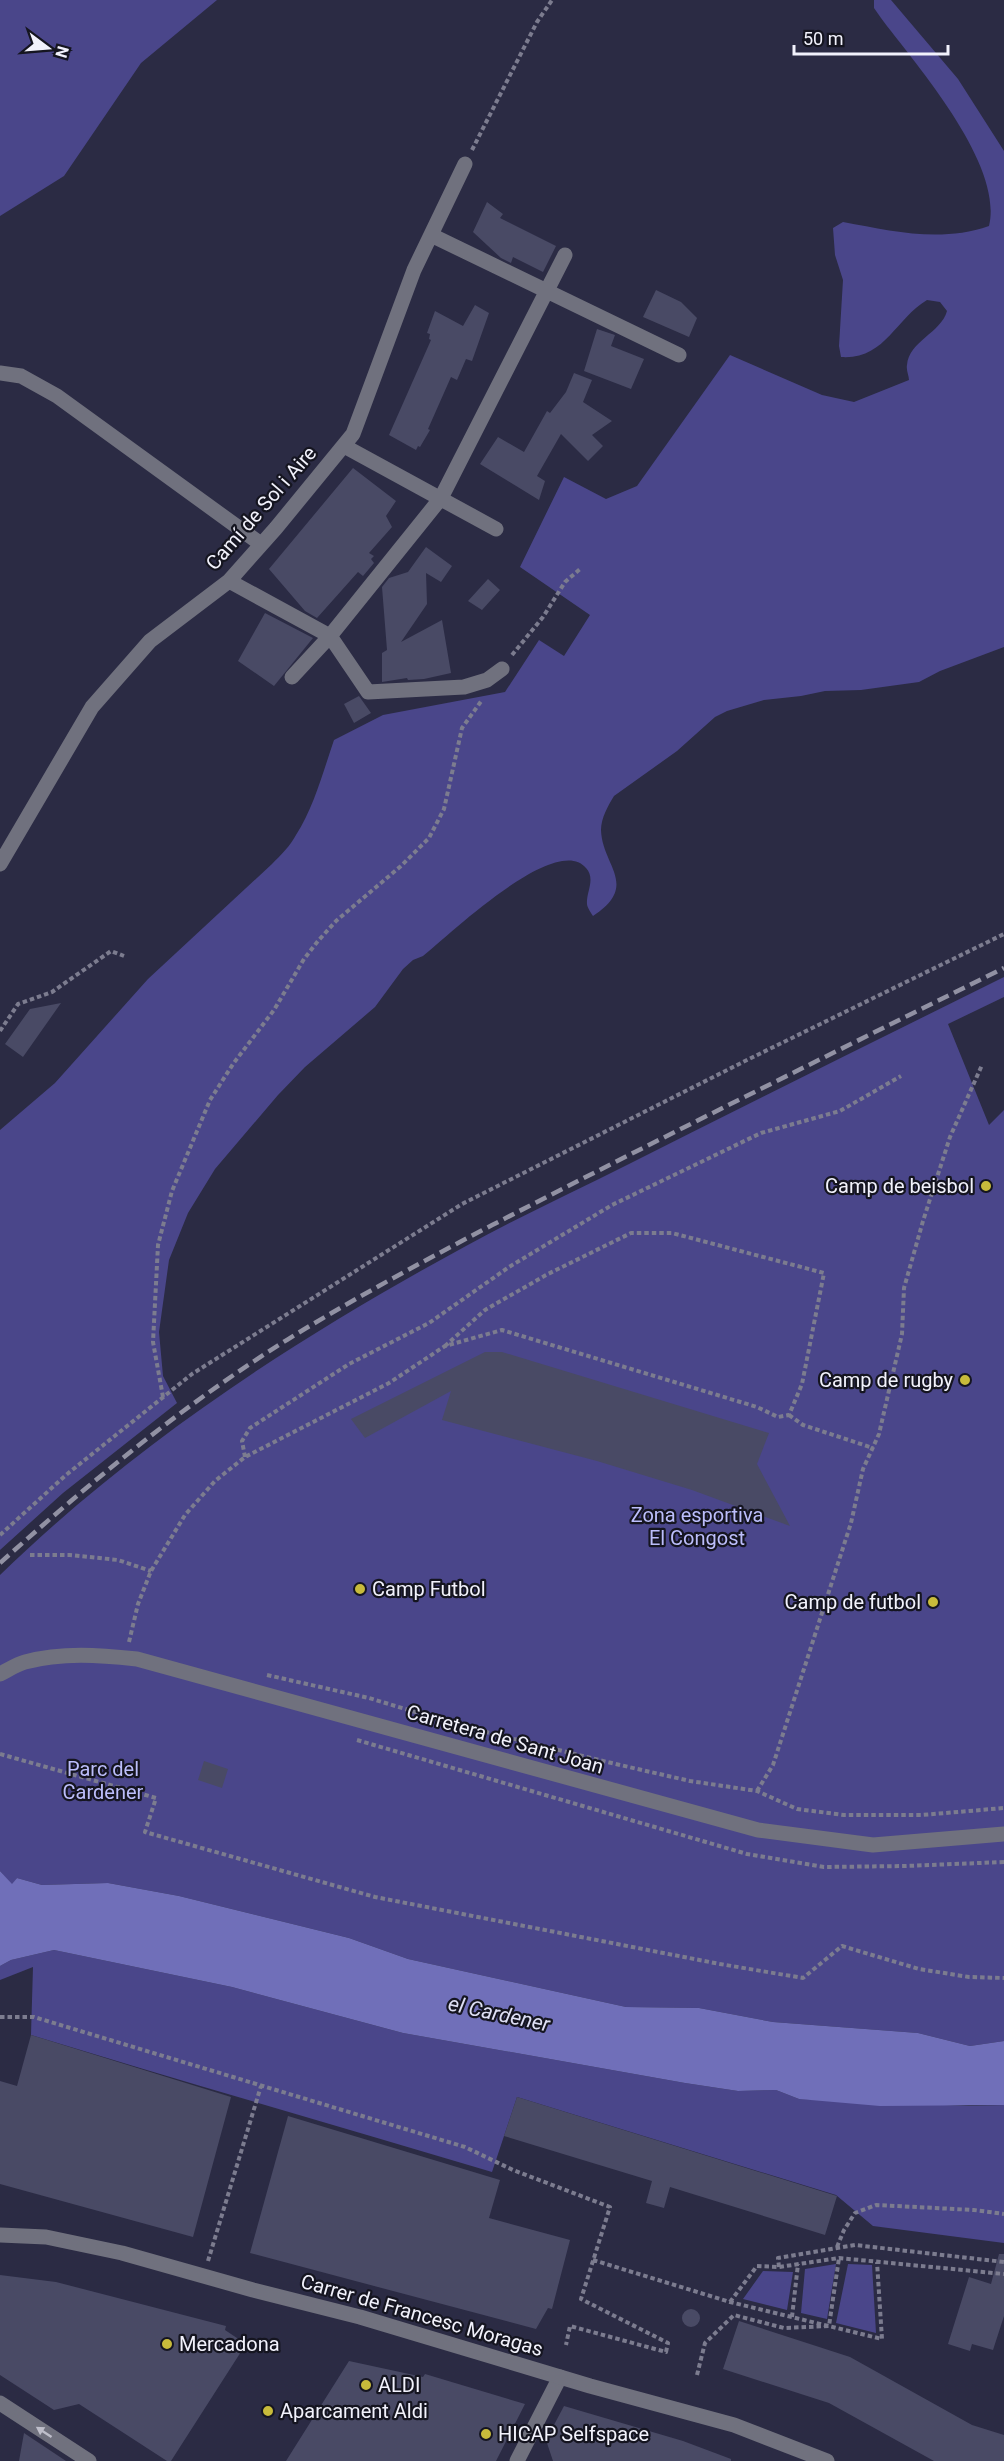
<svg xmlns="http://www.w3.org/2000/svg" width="1004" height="2461" font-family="Roboto,sans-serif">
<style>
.green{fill:#4a468a}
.water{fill:#706fb9}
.building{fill:#494a65}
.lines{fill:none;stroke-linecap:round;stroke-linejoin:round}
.path{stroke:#7c7c8f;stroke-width:4;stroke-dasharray:4.5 3;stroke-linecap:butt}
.minor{stroke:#70717e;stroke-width:15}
.tertiary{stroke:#70717e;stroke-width:15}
.rail{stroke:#9191a3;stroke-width:4.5;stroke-dasharray:12 6;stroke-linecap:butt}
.oneway{fill:#bebeca}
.poi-dot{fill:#c8bb3b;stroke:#151520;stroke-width:2}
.labels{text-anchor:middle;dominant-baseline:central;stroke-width:4.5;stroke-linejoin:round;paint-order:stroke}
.street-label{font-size:20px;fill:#f2f2fc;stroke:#151520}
.poi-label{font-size:20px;fill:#f2f2fc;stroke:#151520;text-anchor:start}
.park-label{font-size:20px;fill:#bcbefb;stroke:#151520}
.water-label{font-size:21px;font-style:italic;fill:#dfe0f5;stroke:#151520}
</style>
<rect width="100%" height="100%" fill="#2b2b44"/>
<!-- green -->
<path class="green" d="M0,0H217L141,63L64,176L0,216Z
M874,0H891L958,79L1004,151V647L940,671L919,682L861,690L825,691L801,696L764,700L727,711L715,717L677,751L614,796C608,806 601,818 601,830C602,866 640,885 593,916C591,913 587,907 587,904C586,892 596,879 586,868C556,832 448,936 423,956L413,960L403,969L375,1007L305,1067L278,1095L215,1169L188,1213L169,1260L159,1332L163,1376L177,1403L63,1493L0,1550V1130L55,1083L148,979L272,864C281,855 290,846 296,835C314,807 323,772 334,740L383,715L505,692L539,640L564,656L590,615L520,567L564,477L606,499L637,486L730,355L822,395L854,402L909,380C909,376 906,370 907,365C909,341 941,333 947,311L940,302L927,300C895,319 885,360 841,357L839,346L843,280L835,255L833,228L843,222C892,231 940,243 989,226C1004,164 916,65 881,18L874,8Z
M1004,977V997L948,1024L989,1125L1004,1110V2041L970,2046L918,2033L773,2022L699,2008L626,2007L408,1959L349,1938L179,1896L108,1883L42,1885L17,1878L12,1885L0,1871V1575C137,1442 298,1337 466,1246C519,1217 575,1191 629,1164C754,1101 879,1039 1004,977Z
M54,1950L232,1987L403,2033L685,2083L738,2091L776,2090L799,2099L969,2106L1004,2105V2243L873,2226L836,2195L517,2097L492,2172C338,2126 184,2082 31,2035L33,1967L0,1980V1966L11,1960Z
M836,2264L827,2319L801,2313L805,2269Z
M848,2264L872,2265L876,2333L836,2323Z
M763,2271L793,2272L787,2310L743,2299Z"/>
<!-- water -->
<path class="water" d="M0,1871L12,1884L17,1878L42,1885L108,1883L179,1896L349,1938L408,1959L626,2007L699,2008L773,2022L918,2033L970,2046L1004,2041V2105L880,2106L799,2099L776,2090L738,2091L685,2083L403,2033L232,1987L54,1950L11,1960L0,1966Z"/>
<!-- building -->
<path class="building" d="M487,202L503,214L500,218L556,246L543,272L513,257L511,263L501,258L473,232Z
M656,290L681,302L697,318L689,337L643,317Z
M475,305L489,313L472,361L466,359L457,380L451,377L428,429L430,430L420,447L418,446L416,450L389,435L431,340L429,339L430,334L427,333L435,311L463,326Z
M597,329L615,335L611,346L644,359L631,389L584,371Z
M574,373L592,380L583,402L612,421L592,435L603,446L588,461L561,434L537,476L545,481L539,500L480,464L498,437L524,452L547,411L550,413L566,392Z
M353,468L396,501L386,516L392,527L369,553L374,556L371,559L374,563L363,576L358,572L317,618L305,611L269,569Z
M426,547L452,566L441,582L426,573L427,604L401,642L442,620L451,673L424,679L408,680L407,678L382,682V653L387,650L382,587L389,578L408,572Z
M488,579L500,590L482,610L468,601Z
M265,613L313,638L274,686L238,661Z
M359,696L371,713L354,723L344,704Z
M61,1003L23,1057L5,1044L30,1009Z
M485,1352H502L769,1433L757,1464L790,1526L692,1490L597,1461L442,1420L451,1391L365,1438L351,1419Z
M204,1761L228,1769L222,1788L198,1780Z
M31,2035L231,2097L193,2237L0,2184V2081L17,2086Z
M517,2097L837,2196L825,2235L670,2187L664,2208L646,2203L652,2181L504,2136Z
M288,2116L500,2180L489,2218L570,2240L552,2309L548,2308L536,2329L250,2253Z
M999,2254H1004V2316L993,2350L972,2344L970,2351L948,2344L969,2277L991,2284Z
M0,2275L56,2282L226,2326L225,2330L246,2344L171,2461H167L79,2404L54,2410L0,2375Z
M682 2318a9 9 0 1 1 18 0a9 9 0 1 1-18 0Z
M739,2321L850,2357L972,2425L1004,2435V2461H934L829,2403L723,2369Z
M349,2361L423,2377L425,2374L525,2404L496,2461H286Z
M564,2406L683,2441L731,2459V2461H553L546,2440Z
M24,2433L66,2461H19Z"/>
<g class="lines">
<!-- path -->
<path class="path" d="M472,150L537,22L552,0
M512,655L543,617L565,582L580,569
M0,1031L18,1004L52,992L111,951L124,956
M163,1397L153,1342L158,1245L172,1191L210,1100L233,1064L274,1010L304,959L318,941L336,921L401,866L429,838L444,809L462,728L482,700
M789,1415L803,1425L873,1448
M245,1457L242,1441L250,1428L349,1364L429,1323L509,1267L612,1205L761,1133L840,1111L901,1076
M0,1535L66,1475L192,1374L462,1204L747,1060L1004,934
M30,1555H70L118,1560L151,1571
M129,1642L138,1604L151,1571L185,1515L215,1481L245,1457L389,1383L445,1346L502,1330L757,1407L778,1417L789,1415L802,1384L824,1273L672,1233H631L546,1275L485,1310L445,1346
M267,1675L369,1698L458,1725L607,1762L690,1781L757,1791L797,1809L844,1815H922L1004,1808
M357,1740L747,1854L824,1867L905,1866L1004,1862
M0,1754L156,1798L145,1832L375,1897L720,1964L803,1978L842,1946L919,1969L969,1977L1004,1978
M757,1791L773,1765L851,1523L863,1469L879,1434L902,1334L904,1288L923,1221L950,1137L982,1065
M0,2017H34L465,2147L513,2170L610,2207L581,2299L668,2343L666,2352L570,2326L566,2345
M837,2247L844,2230L855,2213L876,2205L974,2210L1004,2214
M593,2260L730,2302L882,2339L877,2262
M208,2261L261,2086
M779,2267L778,2258L855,2245L1004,2262
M730,2302L757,2266L779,2267L839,2258L1004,2274
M792,2317L798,2264
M697,2375L705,2343L734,2315L784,2328L829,2326L839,2258"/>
<!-- minor -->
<path class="minor" d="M431,235L679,355
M0,373L21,376L57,396L261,544
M344,446L496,529
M229,581L330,636L368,692L464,687L487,680L502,669
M292,677L330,636L441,498L565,255
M0,864L92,707L150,641L229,581L276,528L353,434L414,270L465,164
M0,2403L89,2461
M517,2461L560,2377"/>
<!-- tertiary -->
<path class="tertiary" d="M0,1674C8,1670 17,1664 25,1662C62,1652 100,1655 137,1659L758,1830L873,1845L1004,1834
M0,2235L46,2237L122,2253L253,2290L360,2317L590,2386L734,2425L827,2461"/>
<!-- rail -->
<path class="rail" d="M0,1563C95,1478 194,1396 303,1330C411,1265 523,1209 635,1152C758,1090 881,1029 1004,968"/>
</g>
<!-- one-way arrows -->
<defs><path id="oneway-solid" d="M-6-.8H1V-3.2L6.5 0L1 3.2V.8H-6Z" transform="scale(1.5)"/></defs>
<use class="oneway" href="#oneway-solid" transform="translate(44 2432) rotate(-147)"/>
<!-- markers -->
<g class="poi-dot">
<circle cx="986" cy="1186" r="6"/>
<circle cx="965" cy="1380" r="6"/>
<circle cx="360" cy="1589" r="6"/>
<circle cx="933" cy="1602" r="6"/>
<circle cx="167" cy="2344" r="6"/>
<circle cx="366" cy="2385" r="6"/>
<circle cx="268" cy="2411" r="6"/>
<circle cx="486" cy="2434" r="6"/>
</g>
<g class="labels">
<!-- street labels -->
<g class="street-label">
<text transform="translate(261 508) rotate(-49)">Camí de Sol i Aire</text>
<text transform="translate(505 1739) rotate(16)">Carretera de Sant Joan</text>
<text transform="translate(422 2315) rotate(16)">Carrer de Francesc Moragas</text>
</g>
<!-- poi labels -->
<g class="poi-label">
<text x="974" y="1186" text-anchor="end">Camp de beisbol</text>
<text x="953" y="1380" text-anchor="end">Camp de rugby</text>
<text x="372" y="1589">Camp Futbol</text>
<text x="921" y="1602" text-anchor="end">Camp de futbol</text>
<text x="179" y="2344">Mercadona</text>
<text x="378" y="2385">ALDI</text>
<text x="280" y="2411">Aparcament Aldi</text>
<text x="498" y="2434">HICAP Selfspace</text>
</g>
<!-- park labels -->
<g class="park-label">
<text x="697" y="1515">Zona esportiva<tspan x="697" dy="23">El Congost</tspan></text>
<text x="103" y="1769">Parc del<tspan x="103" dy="23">Cardener</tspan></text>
</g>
<!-- water labels -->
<g class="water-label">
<text transform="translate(499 2014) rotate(12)">el Cardener</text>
</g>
</g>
<!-- north arrow -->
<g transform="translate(48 48) rotate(106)" stroke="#151520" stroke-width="4.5" paint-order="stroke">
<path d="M0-4.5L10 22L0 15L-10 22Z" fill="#f2f2fc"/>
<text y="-9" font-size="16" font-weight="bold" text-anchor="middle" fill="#f2f2fc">N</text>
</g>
<!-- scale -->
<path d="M794 45v9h154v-9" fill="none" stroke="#f2f2fc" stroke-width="3"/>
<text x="803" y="45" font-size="18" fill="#f2f2fc" stroke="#151520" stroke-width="4.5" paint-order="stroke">50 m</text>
</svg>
